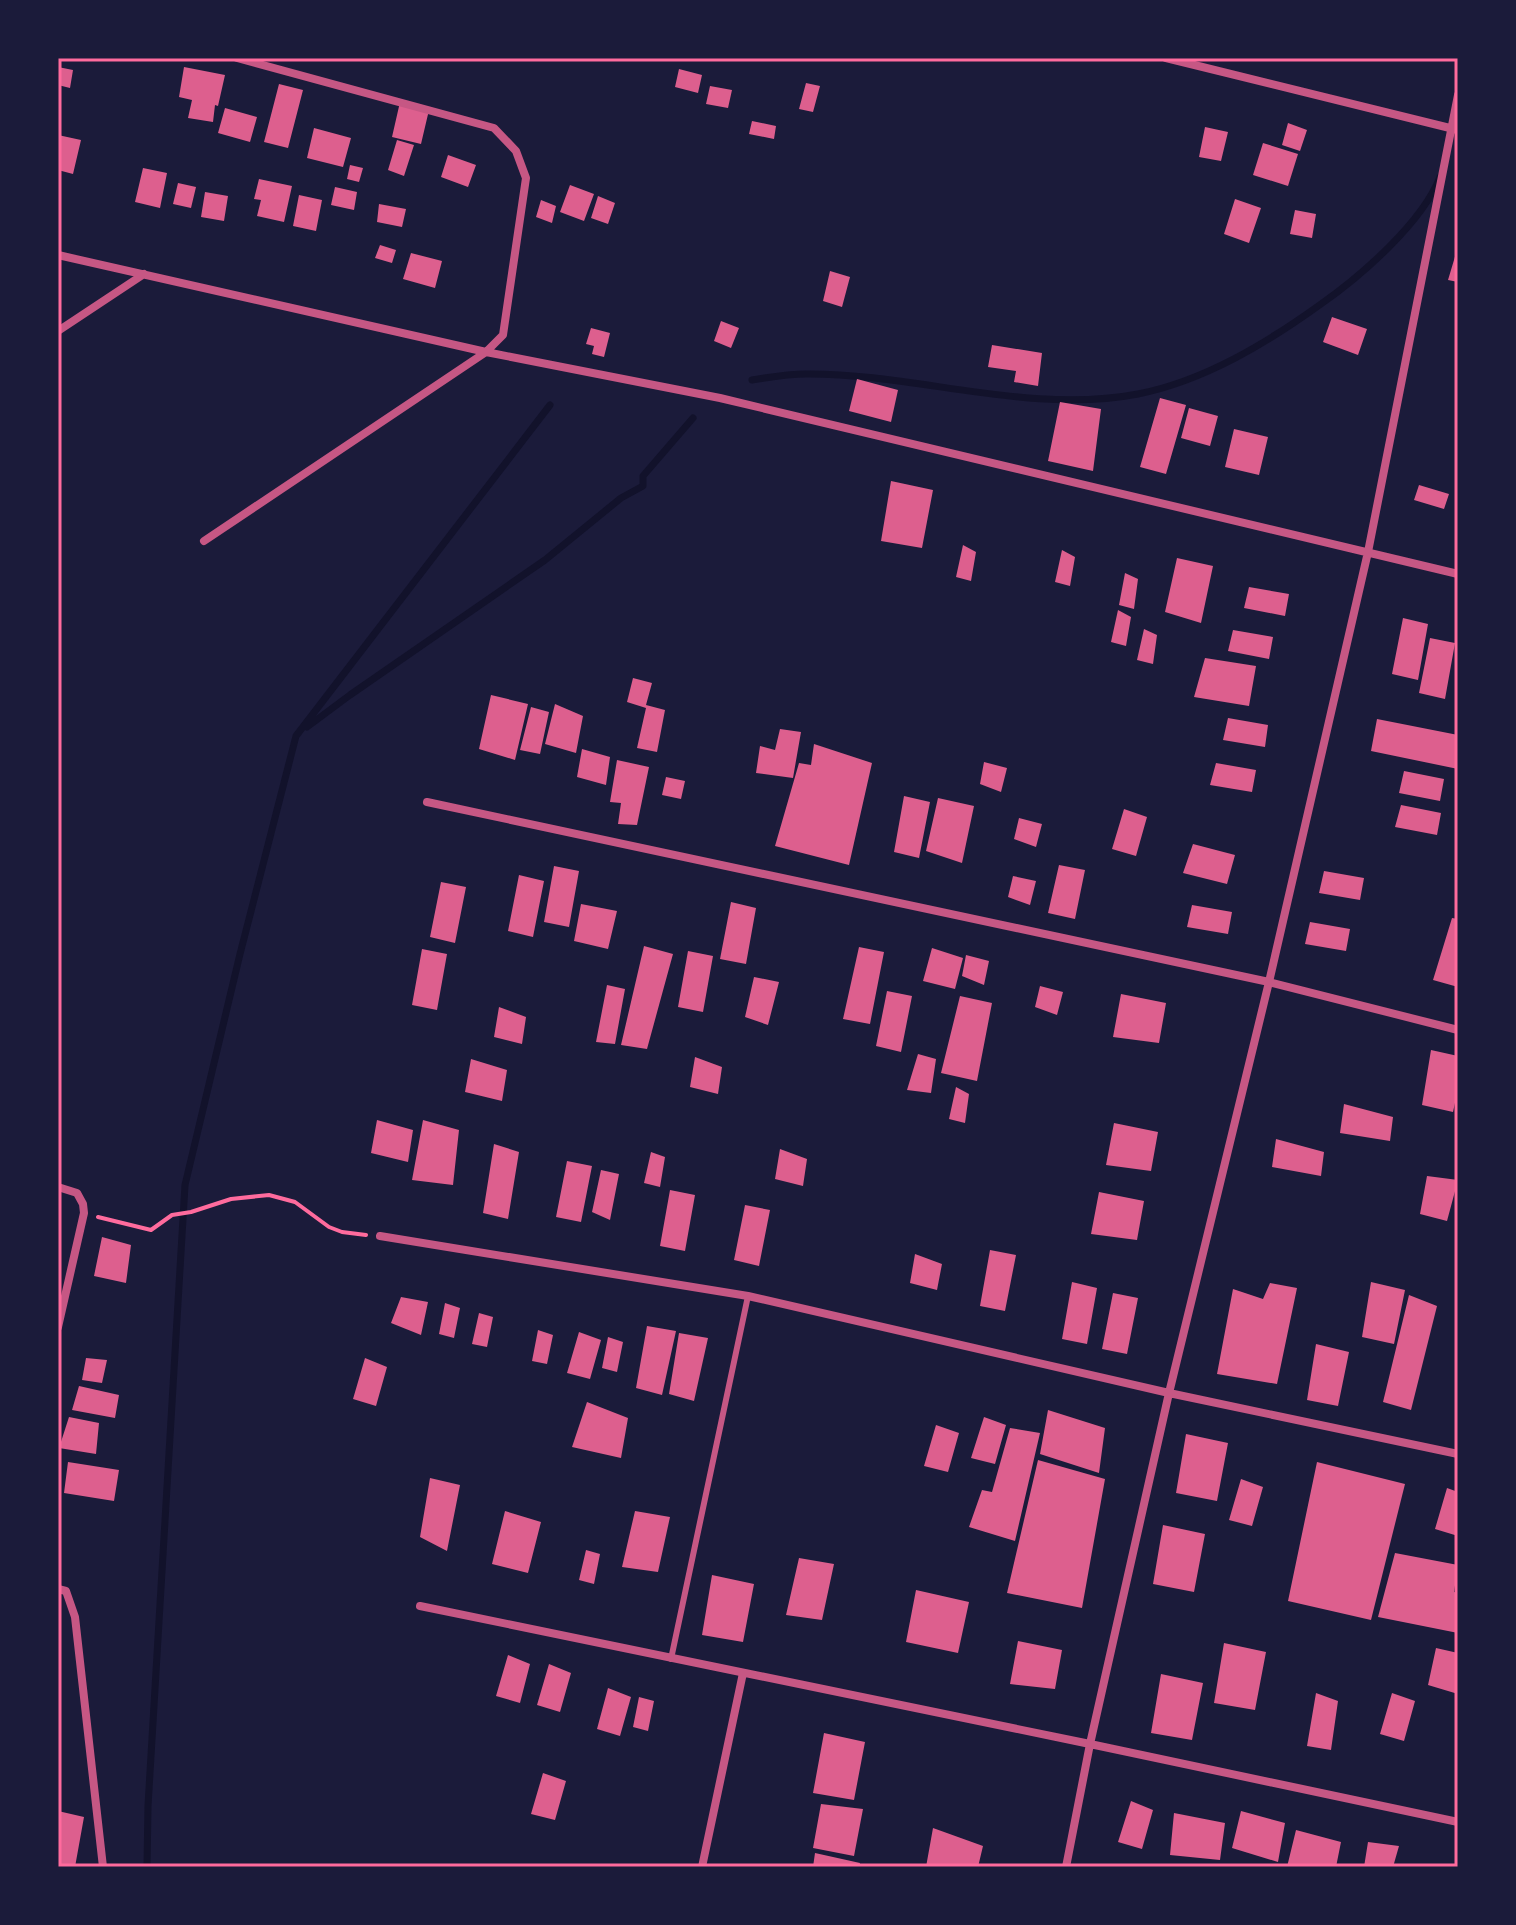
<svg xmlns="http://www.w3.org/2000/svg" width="1516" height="1925" font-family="Overpass,sans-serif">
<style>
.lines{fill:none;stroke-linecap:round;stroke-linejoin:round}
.stream{stroke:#12122b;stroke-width:7}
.building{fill:#dd5f8e}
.path{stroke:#ff6b9d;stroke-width:4}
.service{stroke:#c65784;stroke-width:6}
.minor{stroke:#c65784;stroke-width:8}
.neatline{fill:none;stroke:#ff6b9d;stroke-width:3}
</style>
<rect width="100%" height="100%" fill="#1b1b3a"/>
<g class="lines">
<!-- stream -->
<path class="stream" d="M752,380C770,377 788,374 806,374C915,373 1029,415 1138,394C1204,381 1267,343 1321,304C1361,276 1422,223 1440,177
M307,727L350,695L545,560L621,498L643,486V476L693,418
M147,1867L148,1806L185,1185L240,954L296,736L550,405"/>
</g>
<!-- building -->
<path class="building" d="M58,67L73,70L70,88L58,85Z
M184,67L225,75L218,106L215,105L213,122L188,118L192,100L179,97Z
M679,69L702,75L698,93L675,87Z
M806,83L820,86L813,112L799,109Z
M279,84L303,90L288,148L264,142Z
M710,86L732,90L728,108L706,104Z
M400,102L429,110L421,144L392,137Z
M225,108L257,117L250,142L218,133Z
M752,121L776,126L774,139L749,134Z
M1288,123L1307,130L1300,151L1282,145Z
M1205,127L1228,132L1221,161L1199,157Z
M314,128L351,138L343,167L307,158Z
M58,135L81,140L73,174L58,170Z
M397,140L414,145L404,176L388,170Z
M1263,143L1298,154L1288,186L1253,175Z
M448,155L476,165L468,187L441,177Z
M350,165L363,168L359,182L347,179Z
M143,168L167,173L160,208L135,202Z
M259,179L292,186L284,222L257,216L261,200L254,199Z
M178,183L196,187L191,208L173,204Z
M570,185L594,194L584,221L560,212Z
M335,187L357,192L354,210L331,205Z
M205,192L228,196L224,221L201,217Z
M299,195L322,200L316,231L293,226Z
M598,196L615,203L608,224L591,218Z
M1235,199L1261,208L1249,243L1224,234Z
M541,200L556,206L552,223L536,217Z
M379,204L406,209L402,227L377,222Z
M1295,210L1316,214L1312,238L1290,234Z
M380,245L396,250L392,263L375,258Z
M1457,250H1458V282L1448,280Z
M411,253L442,261L435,288L403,279Z
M830,271L850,277L842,307L823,301Z
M1332,317L1367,329L1358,355L1323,342Z
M721,321L739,328L731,348L714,341Z
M591,328L610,333L604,357L592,354L594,346L586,344Z
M992,345L1042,353L1038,386L1014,382L1016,371L988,367Z
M857,379L898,390L891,422L849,411Z
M1160,398L1186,405L1166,474L1140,467Z
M1060,402L1101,409L1093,471L1048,461Z
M1189,408L1218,416L1210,446L1181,438Z
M1234,429L1268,437L1259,475L1225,467Z
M891,481L933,490L922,548L881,541Z
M1419,485L1449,494L1444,509L1414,500Z
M963,545L976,552L971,581L956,577Z
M1062,550L1075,557L1070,586L1055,582Z
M1177,558L1213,566L1201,623L1165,612Z
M1125,573L1138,579L1134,609L1119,605Z
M1249,587L1289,594L1285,616L1244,608Z
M1118,610L1131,617L1126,646L1111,642Z
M1403,618L1428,624L1418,680L1392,674Z
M1144,629L1157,635L1153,664L1137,660Z
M1233,630L1273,637L1269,659L1228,651Z
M1430,638L1455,643L1445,699L1419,693Z
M1205,658L1256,666L1249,706L1194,697Z
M633,678L652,683L646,705L665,710L657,752L637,748L646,708L627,702Z
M491,695L528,704L515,760L479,749Z
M555,704L583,716L576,753L545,744Z
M531,707L549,712L540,754L520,750Z
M1228,718L1268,725L1265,747L1223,740Z
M1377,719L1458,735V769L1371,751Z
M780,729L801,732L793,778L756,773L760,746L775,750Z
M814,744L872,763L849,865L775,846L799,763L811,765Z
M582,749L610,757L606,785L577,777Z
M617,760L649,767L637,825L618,824L621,803L610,802Z
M984,762L1007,768L1001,792L980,784Z
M1216,763L1256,770L1252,792L1210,785Z
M1404,771L1444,779L1440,801L1399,793Z
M666,777L685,781L681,799L662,795Z
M904,796L930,802L919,858L894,852Z
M938,798L974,806L962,863L926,851Z
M1401,805L1441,813L1437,835L1395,827Z
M1124,809L1147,817L1136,856L1112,849Z
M1019,818L1042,824L1036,847L1014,839Z
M1193,844L1235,855L1227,884L1183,873Z
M1059,865L1085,870L1075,919L1048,913Z
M554,866L579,871L569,927L544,922Z
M1324,871L1364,878L1360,900L1319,893Z
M519,875L544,881L533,937L508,931Z
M1013,876L1036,881L1030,905L1008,897Z
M441,882L466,887L455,943L430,937Z
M731,902L756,908L746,964L720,959Z
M581,904L617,911L608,949L574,941Z
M1192,905L1232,912L1228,934L1187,927Z
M1452,918L1458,919V987L1433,980Z
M1310,922L1350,929L1346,951L1305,944Z
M644,946L673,954L647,1049L621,1045Z
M859,947L884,952L870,1024L843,1019Z
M932,948L963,958L955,989L923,981Z
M422,949L447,954L437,1010L412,1005Z
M688,951L713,956L703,1012L678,1007Z
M966,955L989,961L984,985L962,976Z
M754,977L779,982L768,1025L745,1017Z
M607,985L625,989L615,1044L596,1042Z
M1040,986L1063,992L1057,1015L1035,1007Z
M887,991L912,996L901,1052L876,1046Z
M1121,994L1166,1003L1159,1043L1113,1037Z
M960,996L992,1003L977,1081L941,1073Z
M499,1007L526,1017L522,1044L494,1037Z
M1431,1050L1458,1056V1089L1453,1112L1422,1105Z
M918,1054L936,1059L931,1093L907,1090Z
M695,1057L722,1067L718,1094L690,1087Z
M471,1059L507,1070L502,1101L465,1092Z
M956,1087L969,1094L965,1123L949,1119Z
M1344,1104L1393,1117L1390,1141L1340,1133Z
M377,1120L413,1130L408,1162L371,1153Z
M423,1120L459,1130L453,1185L412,1180Z
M1114,1123L1158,1132L1151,1171L1106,1165Z
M1276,1139L1324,1152L1321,1176L1272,1167Z
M494,1144L519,1152L508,1219L483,1213Z
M780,1149L807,1159L803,1186L775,1179Z
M651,1152L665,1157L660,1187L644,1183Z
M567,1161L592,1166L581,1222L556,1217Z
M601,1170L619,1174L610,1220L592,1212Z
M1427,1176L1458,1180L1447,1221L1420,1214Z
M670,1190L695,1195L685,1251L660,1246Z
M1099,1192L1144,1201L1137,1240L1091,1234Z
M745,1205L770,1210L759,1266L734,1260Z
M102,1237L131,1245L126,1283L94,1276Z
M990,1250L1016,1255L1005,1311L980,1306Z
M915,1254L942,1264L937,1290L910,1283Z
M1072,1282L1097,1288L1087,1344L1062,1339Z
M1371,1282L1405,1290L1394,1344L1362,1337Z
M1270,1283L1297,1288L1277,1384L1217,1374L1233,1289L1263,1299Z
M1113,1293L1138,1298L1127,1354L1102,1349Z
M1409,1295L1437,1306L1411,1410L1383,1402Z
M401,1297L428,1302L421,1335L391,1323Z
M445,1303L460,1308L454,1338L439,1334Z
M479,1313L493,1317L487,1347L472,1344Z
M647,1326L676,1331L662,1395L636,1388Z
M538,1330L553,1335L547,1364L532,1361Z
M579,1332L601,1340L590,1379L567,1373Z
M679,1333L708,1338L694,1401L669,1394Z
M608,1337L623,1342L617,1372L602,1368Z
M1316,1344L1349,1352L1338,1406L1307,1400Z
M86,1358L107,1360L102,1383L82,1380Z
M365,1358L387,1367L376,1406L353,1399Z
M79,1386L119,1395L115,1418L72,1410Z
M587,1402L628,1418L621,1458L572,1447Z
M1048,1410L1105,1428L1099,1473L1040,1454Z
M69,1417L99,1423L96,1454L59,1448Z
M984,1417L1006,1425L995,1464L971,1458Z
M936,1425L959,1433L948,1472L924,1466Z
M1010,1428L1040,1433L1015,1541L969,1527L982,1490L992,1492Z
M1186,1434L1228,1443L1217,1501L1176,1493Z
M1038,1460L1105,1479L1082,1608L1007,1593Z
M68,1462L119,1470L114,1501L64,1493Z
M1317,1462L1405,1484L1371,1620L1288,1601Z
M430,1478L460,1485L447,1551L420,1537Z
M1241,1479L1263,1487L1252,1526L1229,1520Z
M1447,1488L1458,1492V1536L1435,1529Z
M505,1511L541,1522L528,1573L492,1564Z
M635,1511L670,1517L658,1572L622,1567Z
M1163,1525L1205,1534L1194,1592L1153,1584Z
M586,1550L600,1554L594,1584L579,1580Z
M1395,1553L1458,1565L1454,1592L1458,1593V1633L1378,1617Z
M799,1558L834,1564L822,1620L786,1615Z
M712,1575L754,1584L743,1642L702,1635Z
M916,1590L969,1602L958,1653L906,1642Z
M1018,1641L1062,1650L1055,1689L1010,1684Z
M1224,1643L1266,1652L1255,1710L1214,1703Z
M1436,1648L1458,1653V1694L1428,1685Z
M508,1655L530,1664L520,1703L496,1696Z
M549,1664L571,1673L560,1712L537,1705Z
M1161,1674L1203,1683L1192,1740L1151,1733Z
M608,1688L631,1697L620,1736L597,1729Z
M1316,1693L1338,1701L1331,1750L1307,1746Z
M1392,1693L1415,1701L1404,1741L1380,1734Z
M639,1697L654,1701L648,1731L633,1727Z
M824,1733L865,1742L854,1800L813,1793Z
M543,1773L566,1781L555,1820L531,1814Z
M1131,1801L1153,1810L1142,1849L1118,1842Z
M821,1804L863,1809L854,1856L813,1848Z
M58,1811L84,1817L75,1867H58Z
M1241,1811L1285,1823L1278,1862L1232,1848Z
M1174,1813L1225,1823L1220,1860L1170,1855Z
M933,1828L983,1846L978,1867H926Z
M1296,1830L1341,1842L1336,1867H1287Z
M1368,1842L1399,1846L1393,1867H1364Z
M815,1853L860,1863L859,1867H813Z"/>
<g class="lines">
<!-- path -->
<path class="path" d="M98,1217L151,1230L172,1215L191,1212L231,1199L269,1195L295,1202L329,1227L342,1232L366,1235"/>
<!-- service -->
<path class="service" d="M671,1659L748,1296"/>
<!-- minor -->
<path class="minor" d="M1166,58L1458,130
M58,255L486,352L720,398L1458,574
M58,331L144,274
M204,541L486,352L503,335L526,178L516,151L494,128L237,58
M427,802L1269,982L1458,1030
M58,1187L77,1193L83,1204L84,1213L58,1327
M380,1236L748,1296L1169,1393L1458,1454
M58,1589L66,1591L75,1617L103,1867
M420,1606L1090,1744L1458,1822
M702,1867L743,1673
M1066,1867L1090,1744L1169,1393L1269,982L1368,552L1458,95"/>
</g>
<!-- border -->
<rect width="1516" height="1925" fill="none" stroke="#1b1b3a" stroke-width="120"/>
<rect x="60" y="60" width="1396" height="1805" class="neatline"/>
</svg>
